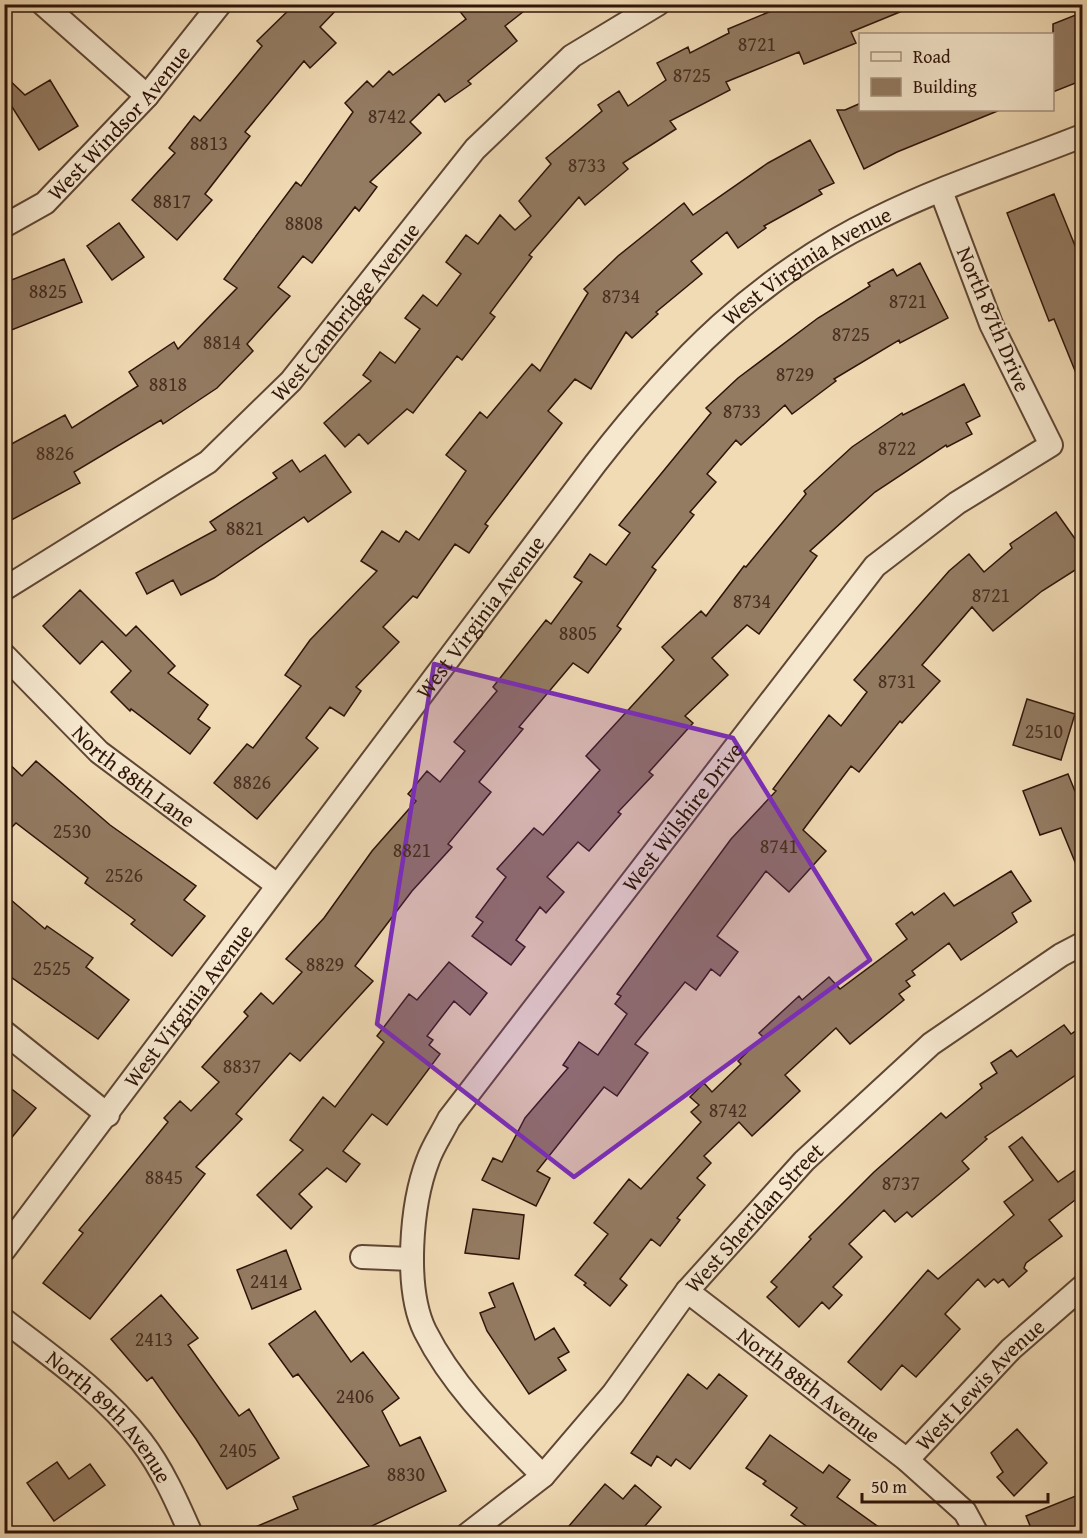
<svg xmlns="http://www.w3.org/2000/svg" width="1087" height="1538" font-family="'Gentium Book Plus',serif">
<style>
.building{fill:#937b62;stroke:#2e1409;stroke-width:1.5}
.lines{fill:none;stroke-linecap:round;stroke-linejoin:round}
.street-casing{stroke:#5f4634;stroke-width:26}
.street{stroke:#f6e8cf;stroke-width:22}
.marked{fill:#7b2cbf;fill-opacity:0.2;stroke:#7b2cbf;stroke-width:4.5;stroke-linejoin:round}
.labels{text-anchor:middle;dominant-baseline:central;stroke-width:4.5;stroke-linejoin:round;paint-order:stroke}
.number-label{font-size:20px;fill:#472e1f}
.street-label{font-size:22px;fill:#2e1409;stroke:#f6e8cf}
</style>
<rect width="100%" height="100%" fill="#f1dbb5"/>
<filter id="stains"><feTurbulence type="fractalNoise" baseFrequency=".00333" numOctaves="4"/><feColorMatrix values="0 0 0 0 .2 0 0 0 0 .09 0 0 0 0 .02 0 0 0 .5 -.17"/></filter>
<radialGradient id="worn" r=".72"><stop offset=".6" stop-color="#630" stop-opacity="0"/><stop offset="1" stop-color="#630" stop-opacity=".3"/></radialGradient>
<!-- building -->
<path class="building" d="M295,4H342L320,27L336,43L310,68L304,61L245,132L250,136L205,194L212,200L177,240L132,200L175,153L169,148L194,116L200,121L262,46L257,41Z
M454,4H533L505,26L517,41L468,81L471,84L445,102L439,94L410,122L421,133L370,182L377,187L359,211L355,207L312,263L303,256L278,287L290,296L247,344L253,351L217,388L163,424L161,420L74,472L80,483L4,524V448L65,415L72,428L138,386L129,372L174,342L178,349L237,288L224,279L296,182L301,186L353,112L345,103L367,81L373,87L389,71L393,75L466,19Z
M788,4L917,5L851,32L856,43L804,64L799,52L726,82L730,90L670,121L676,129L623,163L628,169L585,205L579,197L529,255L532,257L490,313L495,317L462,360L457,356L413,413L407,409L368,444L359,434L345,447L324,423L371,381L363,375L380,352L395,363L420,329L405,318L423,295L437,306L461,274L446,262L466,235L478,244L500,215L515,230L531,216L519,201L551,164L546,158L602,111L598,105L619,91L628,106L666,80L657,63L688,47L690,53L729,33L728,29Z
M1083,12V80L1053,92V24Z
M4,75L25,95L50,80L78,126L39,150L4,94Z
M861,103V110H1000L897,152L864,169L837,110H845Z
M810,140L834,183L819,190L822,194L764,226L766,228L738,248L727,232L691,261L702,274L656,312L658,314L632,338L626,332L591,389L575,379L548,411L562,423L485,524L488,526L469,553L455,544L417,598L413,596L383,627L399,642L356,687L361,691L344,716L330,707L306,738L318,748L257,819L214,783L247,744L253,748L301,686L285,675L310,640L377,571L361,561L382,531L399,542L406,531L419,540L466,471L446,455L480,412L487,418L532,364L540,371L588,293L584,289L618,256L684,203L693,215L768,163Z
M1054,194L1076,248L1083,246L1082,388L1054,319L1049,321L1007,213Z
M119,223L144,257L112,280L87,246Z
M64,259L82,302L4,333V283Z
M920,263L948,318L900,343L899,340L834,379L836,381L792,414L785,405L741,445L736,440L707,474L716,482L690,512L694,515L652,567L656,570L617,626L621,629L588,673L573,663L519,727L523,729L479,782L491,792L448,844L452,847L412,891L355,966L373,981L300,1061L290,1053L236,1114L242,1119L196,1167L205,1174L90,1319L43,1283L83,1233L79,1230L168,1122L164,1118L180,1101L191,1111L219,1082L202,1067L248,1016L244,1012L261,993L273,1004L302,972L286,959L324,918L372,851L416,801L408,794L427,771L440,782L465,751L454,742L497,691L493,687L546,620L551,624L582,582L574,577L590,554L606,565L630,533L619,525L711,413L706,408L738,378L818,318L870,286L868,283L893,269L897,276Z
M964,384L980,416L966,423L972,434L947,447L946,445L875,492L810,551L817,556L759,634L747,625L712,658L728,675L685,716L693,723L649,772L653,775L618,812L621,814L589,851L578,842L547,877L564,892L546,913L540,907L516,940L525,947L511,965L472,936L483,922L476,917L506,877L497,869L534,828L543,835L600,770L586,756L674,660L662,647L701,611L706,616L744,566L746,567L806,494L804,491L852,447L902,413L903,415Z
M325,455L351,492L308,522L304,517L214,578L181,595L173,580L147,594L136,573L216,530L210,522L277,478L273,473L292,460L300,472Z
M1056,512L1083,550V565L1042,591L993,631L972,607L922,665L940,681L902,723L900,721L859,772L851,766L803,830L826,851L789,892L766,871L717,936L738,952L720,976L711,969L696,990L685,982L635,1044L648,1053L617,1096L604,1087L537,1171L550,1178L536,1206L482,1180L493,1158L502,1162L525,1118L568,1068L563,1065L579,1042L598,1055L627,1014L615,1004L621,996L617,994L731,839L776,791L773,789L829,715L841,726L867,692L854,680L949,571L969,554L984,572L1012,548L1010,544Z
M80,590L126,636L136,626L175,666L168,673L208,705L198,719L210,728L190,754L131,709L130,711L111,692L131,671L102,641L80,664L43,626Z
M1027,699L1075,714L1061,760L1013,745Z
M4,759L22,776L36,761L110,825L196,886L184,900L205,916L172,956L131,924L135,920L85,883L88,878L16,823L4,835Z
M1068,774L1083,811L1082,879L1061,828L1040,835L1023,791Z
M1011,871L1031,901L1012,913L1017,922L961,960L949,943L912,971L915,975L906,981L910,986L899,994L904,1000L850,1044L836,1028L785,1075L800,1091L752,1136L739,1122L704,1156L711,1163L697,1178L705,1185L677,1218L680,1220L660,1246L651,1239L620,1279L627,1285L610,1306L584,1285L586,1283L575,1275L608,1234L594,1223L629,1179L641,1189L701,1122L691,1112L699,1105L690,1097L704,1083L712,1092L741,1064L738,1061L763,1037L759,1033L799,996L802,1000L829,977L840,989L907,939L896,924L912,912L914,915L944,893L954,906Z
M4,894L45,929L47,926L93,958L86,967L129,1000L98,1039L4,972Z
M449,962L487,993L470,1015L454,1001L427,1036L433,1040L429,1045L440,1054L387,1125L372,1114L343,1151L360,1164L346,1182L327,1168L299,1194L312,1207L291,1229L257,1195L303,1150L290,1140L323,1097L335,1107L384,1042L377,1036L409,994L417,1000Z
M1064,1025L1071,1034L1083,1026V1070L985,1137L987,1139L962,1161L969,1169L912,1217L907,1212L895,1222L884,1210L849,1244L862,1257L833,1287L842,1295L829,1309L822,1302L799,1327L767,1297L777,1287L771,1282L811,1239L809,1237L874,1172L941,1113L946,1118L982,1088L980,1084L997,1073L991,1063L1011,1050L1017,1057Z
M4,1083L36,1108L4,1147Z
M1022,1137L1058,1182L1083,1165V1194L1049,1220L1062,1236L1026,1263L1024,1268L1027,1271L1009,1287L1003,1279L998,1283L994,1279L985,1287L978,1279L945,1314L960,1329L916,1377L902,1365L881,1390L848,1362L928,1270L938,1279L1014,1215L1004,1202L1033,1180L1009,1147Z
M473,1209L524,1215L519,1259L465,1253Z
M286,1250L301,1289L252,1309L237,1270Z
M513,1283L535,1340L554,1328L569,1352L558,1358L566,1370L529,1394L487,1331L480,1313L495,1307L489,1293Z
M161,1295L198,1338L188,1345L239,1416L249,1409L279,1458L227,1489L196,1439L152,1377L147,1381L111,1339Z
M315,1311L351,1362L363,1352L399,1398L382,1411L400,1446L420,1437L446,1491L357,1533H241L298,1509L293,1497L369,1466L298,1374L293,1377L269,1344Z
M688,1374L707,1389L719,1374L747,1396L690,1469L676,1459L671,1466L657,1456L651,1466L631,1453Z
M1017,1429L1047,1463L1014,1496L997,1477L1003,1472L991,1453Z
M770,1435L823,1473L829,1465L850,1480L837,1497L887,1533H816L791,1515L797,1508L763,1484L766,1481L746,1468Z
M57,1462L69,1479L90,1464L105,1485L54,1521L27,1483Z
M605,1484L623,1499L635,1485L661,1507L639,1533H563Z
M1083,1493V1533H1033L1026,1516Z"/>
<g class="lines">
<defs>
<g id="street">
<path d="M43,4L147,96"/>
<path id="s1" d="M4,226L45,203L147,96L220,4"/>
<path id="s2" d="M4,589L208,462L291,381L475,149L572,56L658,4"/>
<path id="s3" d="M4,655L99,752L277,885"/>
<path d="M4,1032L108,1115"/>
<path id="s4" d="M4,1250L595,464C675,361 757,277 876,219C942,186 1014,163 1082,136"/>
<path d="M362,1257L411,1259"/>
<path id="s5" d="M687,1291L907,1460L965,1512L977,1534"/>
<path id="s6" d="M4,1320C52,1357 104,1393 141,1441C162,1468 177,1502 191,1534"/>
<path id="s7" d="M907,1460L1011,1349L1082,1287"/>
<path id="s8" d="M543,1476C500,1432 453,1387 425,1331C404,1288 411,1204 428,1160C433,1146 442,1133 449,1119L875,566L957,503L1051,445L991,324L941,191"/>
<path id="s9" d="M468,1534L543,1476L613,1394L687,1291L804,1161L931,1044L1061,955L1082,944"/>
</g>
</defs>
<!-- street casing -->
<use href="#street" class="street-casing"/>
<!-- street -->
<use href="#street" class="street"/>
</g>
<!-- marked area -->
<path class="marked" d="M434,664L733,738L870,960L574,1177L377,1024Z"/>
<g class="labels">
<!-- number labels -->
<g class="number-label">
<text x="757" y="43">8721</text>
<text x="692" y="74">8725</text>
<text x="387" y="115">8742</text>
<text x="209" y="142">8813</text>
<text x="587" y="164">8733</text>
<text x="172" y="200">8817</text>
<text x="304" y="222">8808</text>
<text x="48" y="290">8825</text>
<text x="621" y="295">8734</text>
<text x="908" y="300">8721</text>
<text x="851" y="333">8725</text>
<text x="222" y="341">8814</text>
<text x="795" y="373">8729</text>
<text x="168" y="383">8818</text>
<text x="742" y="410">8733</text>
<text x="897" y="447">8722</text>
<text x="55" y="452">8826</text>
<text x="245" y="527">8821</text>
<text x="991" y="594">8721</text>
<text x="752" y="600">8734</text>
<text x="578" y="632">8805</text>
<text x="897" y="680">8731</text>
<text x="1044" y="730">2510</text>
<text x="252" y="781">8826</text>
<text x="72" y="830">2530</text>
<text x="779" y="845">8741</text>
<text x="412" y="849">8821</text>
<text x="124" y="874">2526</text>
<text x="325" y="963">8829</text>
<text x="52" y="967">2525</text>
<text x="242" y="1065">8837</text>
<text x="728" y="1109">8742</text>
<text x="164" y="1176">8845</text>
<text x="901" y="1182">8737</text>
<text x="269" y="1280">2414</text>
<text x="154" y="1338">2413</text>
<text x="355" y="1395">2406</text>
<text x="238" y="1449">2405</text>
<text x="406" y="1473">8830</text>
</g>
<!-- street labels -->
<g class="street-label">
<text stroke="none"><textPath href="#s1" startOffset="156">West Windsor Avenue</textPath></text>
<text stroke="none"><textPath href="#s4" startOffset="1276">West Virginia Avenue</textPath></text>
<text stroke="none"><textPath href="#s2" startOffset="444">West Cambridge Avenue</textPath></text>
<text transform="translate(994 319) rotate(67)">North 87th Drive</text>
<text stroke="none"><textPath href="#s4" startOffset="792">West Virginia Avenue</textPath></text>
<text stroke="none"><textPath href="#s3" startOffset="178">North 88th Lane</textPath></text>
<text stroke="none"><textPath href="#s8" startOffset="790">West Wilshire Drive</textPath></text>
<text stroke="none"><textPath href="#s4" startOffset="306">West Virginia Avenue</textPath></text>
<text stroke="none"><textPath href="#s9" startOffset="429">West Sheridan Street</textPath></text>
<text stroke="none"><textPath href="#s5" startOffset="154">North 88th Avenue</textPath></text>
<text stroke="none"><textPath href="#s7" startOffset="105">West Lewis Avenue</textPath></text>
<text stroke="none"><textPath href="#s6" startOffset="144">North 89th Avenue</textPath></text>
</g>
</g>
<!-- margin -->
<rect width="1087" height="1538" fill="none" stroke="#f1dbb5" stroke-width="24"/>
<rect x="6" y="6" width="1075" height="1526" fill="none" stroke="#2e1409" stroke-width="3"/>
<rect x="12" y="12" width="1063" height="1514" fill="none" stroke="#2e1409" stroke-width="1.5"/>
<!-- legend -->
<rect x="859" y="33" width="195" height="78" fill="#f6e8cf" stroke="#a69380" stroke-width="1.5"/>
<rect x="871" y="52" width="30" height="9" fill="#f6e8cf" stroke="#a69380" stroke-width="1.5"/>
<text x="913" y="63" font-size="18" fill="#2e1409">Road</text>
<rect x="871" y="78" width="30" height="18" fill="#937b62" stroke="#a69380" stroke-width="1.5"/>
<text x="913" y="93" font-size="18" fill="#2e1409">Building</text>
<!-- scale -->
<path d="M862 1493v9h186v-9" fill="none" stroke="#2e1409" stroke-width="3"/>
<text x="871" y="1493" font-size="18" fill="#2e1409" stroke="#f6e8cf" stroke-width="4.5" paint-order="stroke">50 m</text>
<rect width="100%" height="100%" filter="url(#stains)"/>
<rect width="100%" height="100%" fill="url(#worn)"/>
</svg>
